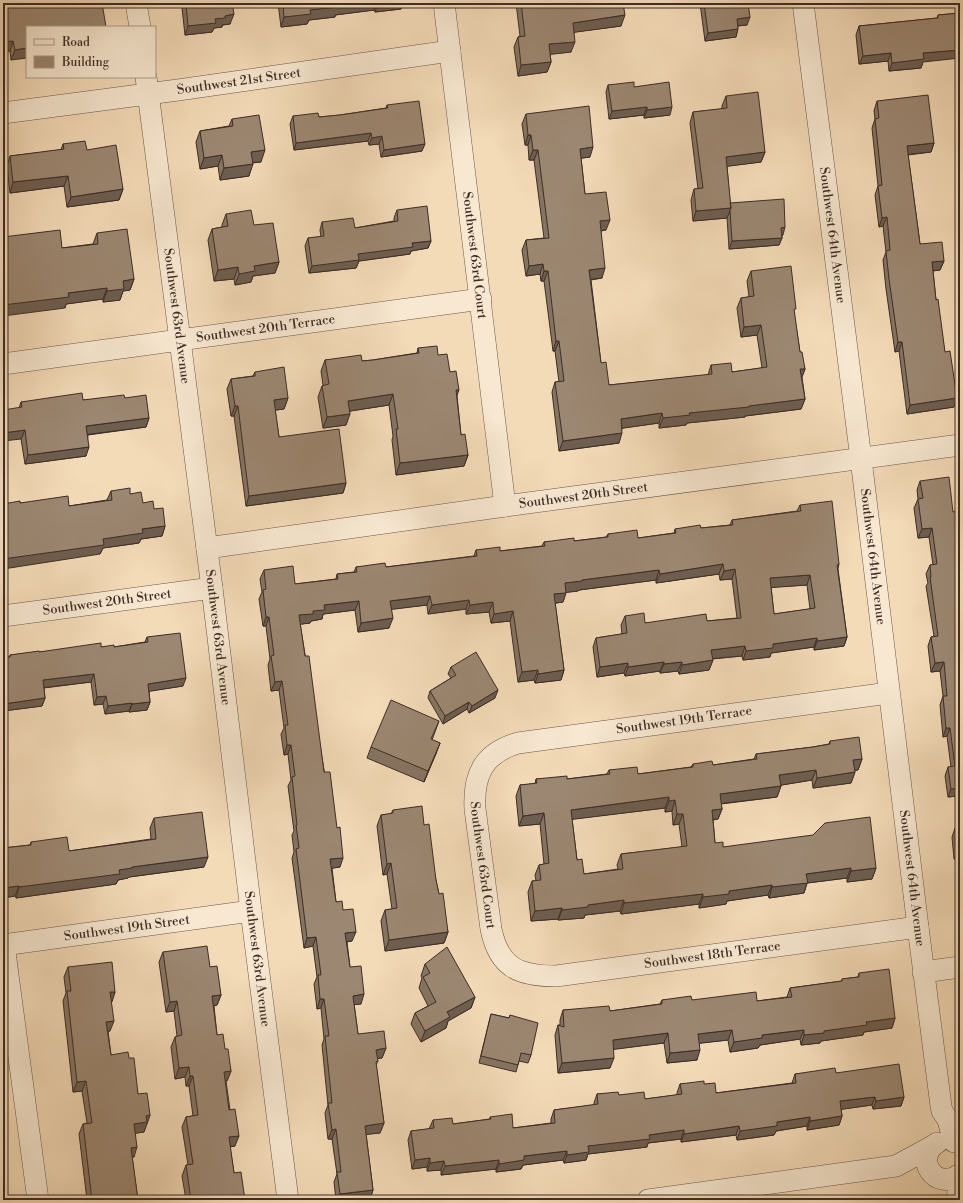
<svg xmlns="http://www.w3.org/2000/svg" width="963" height="1203" font-family="'Libre Bodoni',serif">
<style>
.lines{fill:none;stroke-linecap:round;stroke-linejoin:round}
.minor-casing{stroke:#6b584b;stroke-width:22}
.minor{stroke:#f8e8d1;stroke-width:21}
.wall{fill:#867462;stroke:#3d2d27;fill-rule:evenodd}
.shaded-wall{fill:#6d5e50;stroke:#3d2d27}
.building{fill:#9c8772;stroke:#3d2d27;fill-rule:evenodd}
.labels{text-anchor:middle;dominant-baseline:central;stroke-width:3;stroke-linejoin:round;paint-order:stroke}
.street-label{font-size:13px;fill:#3d2d27;stroke:#f8e8d1}
</style>
<rect width="100%" height="100%" fill="#f4dbb8"/>
<filter id="stains"><feTurbulence type="fractalNoise" baseFrequency=".005" numOctaves="4"/><feColorMatrix values="0 0 0 0 .2 0 0 0 0 .09 0 0 0 0 .02 0 0 0 .5 -.17"/></filter>
<radialGradient id="worn" r=".72"><stop offset=".6" stop-color="#630" stop-opacity="0"/><stop offset="1" stop-color="#630" stop-opacity=".3"/></radialGradient>
<g class="lines">
<defs>
<g id="minor">
<path d="M136,3L140,27"/>
<path id="s1" d="M444,3L505,506"/>
<path id="s2" d="M803,3L861,459L918,927L941,1106L942,1111L948,1120L954,1142"/>
<path id="s3" d="M146,77L212,588L251,911L288,1200"/>
<path id="s4" d="M3,113L178,90L450,51"/>
<path id="s5" d="M3,364L481,299"/>
<path id="s6" d="M207,548L505,506L960,445"/>
<path id="s7" d="M3,616L212,588"/>
<path id="s8" d="M889,693L518,743C484,753 473,774 475,809L491,929C499,968 519,976 556,976L918,927"/>
<path id="s9" d="M3,945L251,911"/>
<path d="M4,945L38,1200"/>
<path d="M923,972L960,967"/>
<path d="M937,1143C913,1157 935,1193 960,1174"/>
<path d="M648,1200L896,1166L931,1147"/>
<path d="M957,1200L960,1175"/>
</g>
</defs>
<!-- minor casing -->
<use href="#minor" class="minor-casing"/>
<!-- minor -->
<use href="#minor" class="minor"/>
</g>
<!-- wall -->
<path class="wall" d="M3,3L27,27L11,60L10,51L3,52Z
M184,3H236L232,4L230,24L222,25V27L214,28L212,32L185,35L182,8Z
M278,3H403L401,9L375,12L374,10L335,15V17L309,20L307,24L281,27Z
M516,3H623L621,26L574,32L571,52L550,54L551,62L547,72L518,76L514,47L518,37L520,36Z
M700,3H748L747,25L738,26L736,37L705,41Z
M960,13L923,62L921,68L889,71L888,61L859,64L856,35L859,26L937,18L938,15Z
M608,85L634,87L670,115L644,118V115L609,119L606,92Z
M726,96L765,152L761,162L727,166L730,203L783,235H782V238L779,245L729,249L727,217V218L693,221L691,200L694,189H698L690,123L693,112L722,109V106Z
M877,101L934,143L931,152L908,155L920,244L944,261L940,270L933,271L936,300L954,407L907,414L899,351L895,352L886,289L883,260L886,252L883,226L879,227L875,195L878,186L872,128L875,119L874,111Z
M387,105L422,151L381,157L379,144L369,145L368,141L294,150L290,124L293,116L319,117L340,115L386,108Z
M526,114L590,157L581,158L585,194L606,230L601,231L602,278L591,280L601,363L609,385L708,375L711,365L732,372L762,368L757,335L741,337L737,308L741,298L749,297L747,281L751,271L794,313L800,352L805,369L802,377L805,399L801,409L745,416V417L687,423L686,425L659,428V423L622,428L619,443L559,451L552,392L555,382H559L555,351H553L544,281H541L540,274L526,276L522,250L526,240L544,238L534,160H529L528,145H525L522,124Z
M232,119L261,162L252,163L249,176L220,180L218,166L200,169L196,142L200,131L229,126Z
M63,144L87,150L123,189L119,200L67,207L64,186L10,193L7,166L10,156L61,150Z
M397,210L431,241L428,248L411,251L410,254L359,261L356,268L309,273L305,246L308,238L321,237L320,230L322,222L355,228L394,221V218Z
M226,214L254,225L279,262L275,273L253,276L251,282L235,285L234,279L214,281L208,240L212,229L222,227V225Z
M97,233L134,279L130,290L123,291L120,300L103,302V299L66,304L65,308L62,248L93,244Z
M418,348L438,355L450,372L457,396L461,435L468,455L464,466L396,475L392,440L393,436L389,405L350,411L346,425L323,428L318,397L322,386L323,385L321,371L325,360L362,361L373,360L417,353Z
M255,372L288,398L284,409L275,410L279,437L346,483L343,493L246,506L234,416H231L227,389L231,379L253,376Z
M125,398L149,418L146,427L88,435L86,456L25,464L21,439L19,408L21,402L83,400Z
M920,481L960,518V824L957,796L948,797L945,776L948,767H951L947,736L943,737L940,705L943,696L940,671L931,672L928,646L931,637L934,636L926,586L928,583L926,574L930,565H933L929,537L918,538L914,508L918,499L917,490Z
M111,491L130,494L143,503L154,509L165,526L162,536L141,539L139,543L103,548L100,554L20,503L69,506L107,500Z
M800,505L839,564L838,569L847,637L844,646L814,650V647L771,653L770,657L743,660L742,656L712,659L713,660L709,670L679,674L678,671L660,673V671L625,676L624,673L597,677L593,647L596,638L622,634L621,625L625,616L645,623L707,621L737,618L732,579L720,580L719,574L656,583V580L579,590L578,591L566,592L563,602L555,603L564,670L561,680L535,683L534,680L518,682L510,621L491,623L489,612L466,614V609L428,614L427,605L391,609L389,628L358,632L355,610L323,614L322,619L311,621L310,623L300,624L340,867L332,868L336,902L343,910L352,941L347,942L350,967L361,1004H354L358,1034L386,1048L382,1058H377L378,1061L376,1065L384,1123L380,1133L366,1134L373,1190L370,1199L363,1200H336L334,1182L337,1174L332,1139H328L325,1113L328,1105L322,1045L324,1039L321,1008L317,1009L314,984L317,977L313,946L304,948L292,858L294,852L292,835L294,831L288,786L291,780L288,754L284,755L281,734L284,728L279,690L271,691L268,665L270,659L266,626H263L259,599L262,592L260,579L264,570L295,584L336,579L337,574L354,572L356,567H386L474,556L476,550L500,551L542,546L544,542L574,541L606,537L608,534L638,538L674,533L675,529L701,528L730,525L732,520L797,511ZM807,585L810,609L774,614L771,587Z
M147,637L183,686L149,691L150,702L147,710L129,712V711L105,714L103,704L94,705L91,682L44,688L45,698L42,706L3,711V658L9,657L10,655L39,652L101,647H114L145,642Z
M451,667L495,698L469,713L467,709L443,724L428,698L430,691L451,678L448,674Z
M439,721L432,740L440,743L424,782L367,758L371,747Z
M830,741L862,759L858,770H854L855,772L851,783L813,788L812,780L781,785V786L777,797L721,804L722,809L718,819L713,820L715,843L723,847L876,868L872,879L847,882V878L807,883L804,893L769,898L768,895L727,901L726,904L699,908V904L621,914L620,911L585,915L584,918L558,920V919L531,921L528,892L532,881H536L535,875L539,865L544,864L540,824L519,826L516,796L520,785L535,784L536,779H567L607,774L609,770L638,774L691,767L693,764L713,765L754,759L756,754L813,747L829,744ZM665,808V812L672,811L673,825L679,824L682,847L621,854L617,865L618,869L584,874L577,860L572,819Z
M393,810L424,825L439,894L448,932L444,943L385,951L381,921L385,910L392,909L387,874L383,875L377,826L381,815L391,814Z
M154,818L204,867L129,877L128,878L118,880L116,884L16,898L15,896L3,898V848L30,845L31,842L69,851L151,839L150,828Z
M955,828H960V858L954,859L952,837Z
M163,952L210,967L221,995L217,1005L214,1006L217,1035L225,1049L231,1071L227,1081H226L235,1146L230,1147L234,1173L245,1200H186L182,1176L186,1165H188L182,1127L186,1117L193,1116L189,1086H186L185,1077L175,1079L171,1047L175,1037L177,1036L174,1011L166,1012L159,962Z
M425,964L475,997L471,1008L448,1021L446,1028L421,1042L411,1024L415,1013L428,1006L419,988L422,978L421,976Z
M68,967L115,992L111,1002L110,1031H108L111,1055L129,1058L138,1094L150,1115L144,1132L135,1133L134,1157H132L138,1200H87L79,1134L83,1124L87,1123L82,1091L73,1092L63,1001L66,993L64,977Z
M859,973L895,1018L892,1028L864,1032L863,1035L821,1041L820,1043L801,1045L800,1039L760,1045L758,1048L730,1052L728,1040L699,1043L697,1060L667,1063L664,1043L613,1049L610,1068L558,1073L555,1035L558,1025H560V1020L563,1010L610,1011L660,1004L662,1000L757,1001L787,997L790,988L842,981V979L858,977Z
M491,1014L509,1018L510,1015L531,1055L528,1063L519,1061L516,1072L479,1063L489,1022Z
M836,1073L904,1097L901,1106L873,1109L872,1105L841,1109L842,1116L839,1125L807,1130V1126L776,1131L774,1135L737,1140L736,1135L681,1142V1139L648,1143L647,1147L588,1154L586,1160L564,1163L563,1160L523,1165L521,1169L496,1172V1169L441,1175V1170L427,1171V1167L412,1169L408,1140L411,1131L429,1129L433,1120L453,1124L490,1119V1117L513,1128L551,1123V1119L554,1110L594,1105V1103L597,1094L619,1095L645,1099L677,1095V1093L680,1084H704L716,1093L792,1083L795,1074Z"/>
<!-- shaded-wall -->
<path class="shaded-wall" d="M353,3H377L374,10L335,15V17L309,20L307,24L281,27L284,17L310,10Z
M378,3H403L401,9L375,12Z
M234,14L230,24L222,25V27L214,28L212,32L185,35L188,26L225,16Z
M625,15L621,26L569,33L573,23Z
M750,17L747,25L734,26L737,19Z
M738,29L736,37L705,41L708,33Z
M13,41L10,51L3,52V42Z
M575,42L571,52L545,55L549,44Z
M27,48V58L11,60L15,50Z
M960,50V58L923,62L921,68L889,71L892,63L923,53Z
M891,53L888,61L859,64L863,56Z
M551,62L547,72L518,76L521,65Z
M647,107L644,115L609,119L612,111Z
M672,107L670,115L644,118L647,110Z
M371,133L368,141L294,150L296,143Z
M528,135H531L528,145H525Z
M382,136L379,144L369,145L372,138Z
M934,143L931,152L903,155L907,146Z
M425,144L422,151L381,157L384,150Z
M593,147L590,157L576,159L580,149Z
M265,150L261,162L247,163L251,152Z
M533,150H538L534,160H529Z
M765,152L761,162L722,167L726,157Z
M222,155L218,166L200,169L204,158Z
M253,164L249,176L220,180L224,168Z
M68,176L64,186L10,193L13,182Z
M123,189L119,200L67,207L71,197Z
M731,208L727,218L693,221L696,211Z
M887,217L883,226L879,227L882,218Z
M610,220L606,230L596,231L600,221Z
M785,227L783,235H778L781,228Z
M782,238L779,245L729,249L732,241Z
M431,241L428,248L411,251L410,254L359,261L356,268L309,273L312,266L358,254L412,243Z
M944,261L940,270L928,271L932,262Z
M279,262L275,273L253,276L251,282L235,285L239,274L254,266Z
M543,264L540,274L526,276L529,266Z
M238,267L234,279L214,281L218,270Z
M605,268L602,278L586,280L589,270Z
M544,271H548L544,281H541Z
M134,279L130,290L123,291L120,300L103,302L107,291L123,281Z
M107,288L103,299L66,304L65,308L3,316V305L68,293Z
M761,325L757,335L741,337L744,327Z
M556,341H559L555,351H553Z
M898,342H902L899,351L895,352Z
M800,369H805L801,379Z
M456,390H459L455,401Z
M393,394L389,405L344,412L348,401Z
M288,398L284,409L270,411L274,400Z
M957,398L954,407L907,414L910,405Z
M805,399L801,409L745,416V417L687,423L686,425L659,428L663,418L689,413Z
M235,406H238L234,416H231Z
M662,413L659,423L617,429L621,419Z
M350,414L346,425L323,428L327,417Z
M149,418L146,427L83,435L86,426Z
M25,430L21,439L3,441V433Z
M622,433L619,443L559,451L563,441Z
M89,447L86,456L25,464L28,455Z
M468,455L464,466L396,475L400,463Z
M346,483L343,493L246,506L249,496Z
M165,526L162,536L141,539L139,543L103,548L100,554L3,569V559L103,539L142,529Z
M932,528L929,537L918,538L922,529Z
M723,564L719,574L656,583L660,574Z
M735,569L732,579L720,580L724,571Z
M659,570L656,580L579,590L578,591L562,593L565,583L582,580Z
M810,575L807,585L766,588L770,578Z
M566,593L563,602L550,604L554,594Z
M430,596L427,605L387,610L390,601Z
M469,600L466,609L428,614L432,605Z
M359,601L355,610L323,614L322,619L311,621L310,623L295,625L299,615L313,611L324,605Z
M493,602L489,612L466,614L470,605Z
M513,611L510,621L491,623L494,614Z
M266,617H269L266,626H263Z
M393,618L389,628L358,632L361,623Z
M847,637L844,646L814,650L817,641Z
M817,638L814,647L771,653L770,657L743,660L746,651L773,644Z
M745,646L742,656L708,659L711,650Z
M713,660L709,670L679,674L682,665Z
M664,662L660,671L625,676L628,667Z
M682,662L678,671L660,673L664,664Z
M944,662L940,671L931,672L935,663Z
M628,663L624,673L597,677L600,667Z
M538,670L534,680L518,682L522,672Z
M564,670L561,680L535,683L538,674Z
M94,674L91,682L40,688L43,680Z
M186,678L183,686L145,692L148,684Z
M282,681L279,690L271,691L275,682Z
M498,690L495,698L469,713L472,706Z
M106,696L103,704L94,705L97,697Z
M45,698L42,706L3,711V704Z
M150,702L147,710L129,712L132,704Z
M469,702L467,709L443,724L445,716Z
M132,703L129,711L105,714L108,706Z
M946,728H950L947,736L943,737Z
M440,743L436,754L424,782L428,771Z
M287,745H291L288,754L284,755Z
M862,759L858,770L849,771L853,760Z
M816,770L812,780L776,786L779,775Z
M855,772L851,783L813,788L817,778Z
M781,786L777,797L716,804L720,794Z
M960,787L957,796L948,797L951,789Z
M669,797L665,808L567,820L571,810Z
M675,800L672,811L665,812L669,801Z
M722,809L718,819L708,820L712,810Z
M544,813L540,824L519,826L523,816Z
M677,814H683L679,824L673,825Z
M958,850H960V858L954,859Z
M208,857L204,867L129,877L128,878L118,880L116,884L16,898L19,887L119,870L132,867Z
M343,858L340,867L327,869L330,859Z
M391,863L387,874L383,875L387,864Z
M851,868L847,878L807,883L804,893L769,898L772,887L806,874Z
M876,868L872,879L847,882L851,871Z
M772,885L768,895L727,901L726,904L699,908L703,897L729,891Z
M19,886L15,896L3,898V888Z
M703,894L699,904L621,914L624,903Z
M624,900L620,911L585,915L584,918L558,920L562,910L588,905Z
M562,908L558,919L531,921L535,911Z
M356,932L352,941L342,942L345,933Z
M448,932L444,943L385,951L389,940Z
M316,937L313,946L304,948L307,938Z
M110,992H115L112,1002H107Z
M364,994L361,1004L350,1005L353,996Z
M221,995L217,1005L208,1007L212,996Z
M475,997L471,1008L448,1021L446,1028L421,1042L425,1031L447,1012Z
M320,999H324L321,1008L317,1009Z
M177,1001L174,1011L166,1012L170,1002Z
M895,1018L892,1028L864,1032L863,1035L821,1041L820,1043L801,1045L804,1035L866,1022Z
M114,1021L110,1031L103,1032L106,1022Z
M732,1030L728,1040L694,1044L698,1034Z
M804,1030L800,1039L760,1045L758,1048L730,1052L734,1042L762,1035Z
M668,1033L664,1043L609,1050L613,1040Z
M386,1048L382,1058L373,1059L376,1050Z
M700,1050L697,1060L667,1063L670,1053Z
M614,1058L610,1068L558,1073L562,1063Z
M189,1067L185,1077L175,1079L179,1068Z
M231,1071L227,1081L220,1082L224,1072Z
M190,1076H193L189,1086H186Z
M86,1081L82,1091L73,1092L77,1082Z
M875,1097L872,1105L837,1110L840,1101Z
M904,1097L901,1106L873,1109L876,1101Z
M150,1115L144,1132L131,1134L134,1124L146,1116Z
M842,1116L839,1125L807,1130L810,1121Z
M810,1117L807,1126L776,1131L774,1135L737,1140L740,1131L777,1122Z
M384,1123L380,1133L362,1135L365,1126Z
M739,1126L736,1135L681,1142L684,1134Z
M336,1129L332,1139H328L332,1130Z
M684,1130L681,1139L648,1143L647,1147L588,1154L586,1160L564,1163L567,1155L588,1146L649,1135Z
M239,1136L235,1146L225,1147L229,1137Z
M137,1147L134,1157L127,1158L131,1148Z
M567,1151L563,1160L523,1165L521,1169L496,1172L499,1164L524,1156Z
M430,1158L427,1167L412,1169L415,1160Z
M499,1160L496,1169L441,1175L445,1166Z
M444,1161L441,1170L427,1171L430,1163Z
M373,1190L370,1199L363,1200H338L340,1194Z"/>
<!-- building -->
<path class="building" d="M3,3H102L106,27H27V48L15,50L13,41L3,42Z
M186,3H232L234,14L225,16V18L215,19L216,23L188,26Z
M283,3H353L338,5V7L310,10L311,14L284,17Z
M521,3H623L625,15L573,23L575,42L549,44L551,62L521,65L518,37L525,36Z
M704,3H748L750,17L737,19L738,29L708,33Z
M960,13V50L923,53L924,59L892,63L891,53L863,56L859,26L938,18V15Z
M634,82V87L669,82L672,107L647,110V107L612,111L608,85Z
M758,92L765,152L726,157L731,208L696,211L694,189L703,188L693,112L727,108L726,96Z
M928,95L934,143L907,146L920,244L942,242L944,261L932,262L936,300L938,299L945,352L950,351L957,398L910,405L902,342H898L889,279L886,251L890,250L887,217L882,218L878,186L882,185L875,119L879,118L877,101Z
M419,101L425,144L384,150L382,136L372,138L371,133L296,143L293,116L318,113L319,117L340,115L388,108L387,105Z
M589,106L593,147L580,149L585,194L606,192L610,220L600,221L605,268L589,270L601,363L606,362L609,385L712,374L711,365L731,363L732,372L767,367L761,325L744,327L741,298L754,296L751,271L791,266L796,309H794L800,352H802L805,369H800L805,399L749,406V407L689,413L690,415L663,418L662,413L621,419L622,433L563,441L555,382L564,381L559,341H556L548,271H544L543,264L529,266L526,240L549,238L538,150H533L531,135H528L526,114Z
M259,115L265,150L251,152L253,164L224,168L222,155L204,158L200,131L233,126L232,119Z
M85,141L87,150L116,145L123,189L71,197L68,176L13,182L10,156L64,149L63,144Z
M784,199L785,227L781,228L782,238L732,241L730,210L731,208L730,203Z
M427,206L431,241L412,243L413,247L358,254L359,260L312,266L308,238L324,236L322,222L353,218L355,228L398,221L397,210Z
M251,210L254,225L273,223L279,262L254,266L255,271L239,274L238,267L218,270L212,229L228,226L226,214Z
M127,229L134,279L123,281L124,289L107,291V288L68,293L69,297L3,305V237L60,230L62,248L98,244L97,233Z
M437,346L438,355L447,354L450,372L456,371L459,390H456L461,435L465,434L468,455L400,463L396,429H398L393,394L348,401L350,414L327,417L322,386L329,384L325,360L361,355L362,361L373,360L419,353L418,348Z
M284,367L288,398L274,400L279,437L339,429L346,483L249,496L238,406H235L231,379L255,376V372Z
M82,393L83,400L124,395L125,398L146,395L149,418L86,426L89,447L28,455L25,430L3,433V410L22,407L21,402Z
M949,477L953,512L959,511L960,518V788L951,789L948,767L955,766L950,728H946L943,696H947L944,662L935,663L931,637L938,636L930,577H931L930,565L937,564L932,528L922,529L918,499L923,498L920,481Z
M130,488V494L141,492L143,503L153,501L154,509L163,508L165,526L142,529L143,533L103,539L104,545L3,559V504L20,501V503L68,496L69,506L112,500L111,491Z
M832,501L839,564L837,565L847,637L817,641V638L773,644V648L746,651L745,646L711,650L713,660L682,665V662L664,664V662L628,667V663L600,667L596,638L627,633L625,616L644,613L645,623L706,614L707,621L741,618L735,569L724,571L723,564L660,574L659,570L582,580V581L565,583L566,593L554,594L564,670L538,674V670L522,672L513,611L494,614L493,602L470,605L469,600L432,605L430,596L390,601L393,618L361,623L359,601L324,605L325,610L313,611V614L299,615L305,656H309L324,772H330L337,828L340,827L343,858L330,859L336,902L342,901L343,910L353,909L356,932L345,933L350,967L361,966L364,994L353,996L358,1034L384,1031L386,1048L376,1050L378,1061L376,1062L384,1123L365,1126L373,1190L340,1194L337,1172H341L336,1129L332,1130L328,1103H332L325,1036H329L324,999H320L318,975H321L316,937L307,938L296,849L299,848L296,825H297L292,777L295,776L291,745H287L285,725H288L282,681L275,682L271,656L274,655L269,617H266L263,590L266,589L264,570L293,566L295,584L338,579L337,574L357,572L356,567L385,563L386,567L477,556L476,550L500,547V551L545,546L544,542L574,538V541L608,537V534L637,530L638,538L676,533L675,529L700,525L701,528L733,525L732,520L801,511L800,505ZM810,575L815,608L774,614L770,578Z
M180,633L186,678L148,684L150,702L132,704V703L108,706L106,696L97,697L94,674L43,680L45,698L3,704V658L10,657V655L39,651V652L101,643V647L114,645V647L148,642L147,637Z
M476,652L498,690L472,706L469,702L445,716L430,691L456,675L451,667Z
M391,700L439,721L431,739L440,743L428,771L371,747Z
M859,737L862,759L853,760L855,772L817,778L816,770L779,775L781,786L720,794L722,809L712,810L715,843L723,842V847L813,835L825,823L870,817L876,868L851,871V868L806,874L808,883L772,887V885L729,891V894L703,897V894L624,903V900L588,905V907L562,910V908L535,911L532,881L541,880L539,865L549,863L544,813L523,816L520,785L537,783L536,779L567,776V779L610,774L609,770L637,767L638,774L693,767V764L712,761L713,765L757,759L756,754L813,747L830,744V741ZM669,797V801L675,800L677,814H683L687,846L621,854L623,869L584,874L582,859L577,860L571,810Z
M422,806L424,825L429,824L436,880L439,894L443,893L448,932L389,940L385,910L397,908L391,863L387,864L381,815L393,813V810Z
M202,812L208,857L132,867V868L119,870L120,874L19,887V886L3,888V848L31,845V842L67,837L69,851L156,839L154,818Z
M955,828H960V850H958Z
M207,946L210,967L217,966L221,995L212,996L217,1035L223,1034L225,1049H228L231,1071L224,1072L229,1110L235,1109L239,1136L229,1137L234,1173L241,1172L245,1200H191L186,1165L193,1164L186,1117L198,1115L193,1076H190L189,1067L179,1068L175,1037L182,1035L177,1001L170,1002L163,952Z
M447,947L475,997L447,1012L450,1017L425,1031L415,1013L436,1002L423,977L430,973L425,964Z
M112,962L115,992H110L114,1021L106,1022L111,1055L128,1052L129,1058H134L138,1094L147,1093L150,1115L146,1116L147,1122L134,1124L137,1147L131,1148L138,1200H92L83,1124L92,1123L86,1081L77,1082L67,991H71L68,967Z
M889,969L895,1018L866,1022L867,1025L824,1031V1033L804,1035V1030L762,1035V1038L734,1042L732,1030L698,1034L700,1050L670,1053L668,1033L613,1040L614,1058L562,1063L558,1025L564,1027L563,1010L609,1006L610,1011L662,1004V1000L691,996L692,1000L756,992L757,1001L792,997L790,988L842,981V979L859,977V973Z
M491,1014L509,1018L510,1015L538,1023L531,1055L521,1053L518,1065L481,1056Z
M899,1064L904,1097L876,1101L875,1097L840,1101L842,1116L810,1121V1117L777,1122V1126L740,1131L739,1126L684,1134V1130L649,1135L650,1139L588,1146L589,1152L567,1155V1151L524,1156V1160L499,1164V1160L445,1166L444,1161L430,1163V1158L415,1160L411,1131L434,1128L433,1120L452,1118L453,1124L491,1119L490,1117L512,1114L513,1128L555,1123L554,1110L598,1104L597,1094L618,1092L619,1095L644,1092L645,1099L682,1094L680,1084L704,1081V1084L715,1083L716,1093L796,1083L795,1074L835,1068L836,1073Z"/>
<g class="labels">
<!-- street labels -->
<g class="street-label">
<text stroke="none"><textPath href="#s4" startOffset="238">Southwest 21st Street</textPath></text>
<text stroke="none"><textPath href="#s2" startOffset="234">Southwest 64th Avenue</textPath></text>
<text stroke="none"><textPath href="#s1" startOffset="254">Southwest 63rd Court</textPath></text>
<text stroke="none"><textPath href="#s3" startOffset="241">Southwest 63rd Avenue</textPath></text>
<text stroke="none"><textPath href="#s5" startOffset="265">Southwest 20th Terrace</textPath></text>
<text stroke="none"><textPath href="#s6" startOffset="380">Southwest 20th Street</textPath></text>
<text stroke="none"><textPath href="#s2" startOffset="558">Southwest 64th Avenue</textPath></text>
<text stroke="none"><textPath href="#s7" startOffset="105">Southwest 20th Street</textPath></text>
<text stroke="none"><textPath href="#s3" startOffset="565">Southwest 63rd Avenue</textPath></text>
<text transform="translate(684 720) rotate(-8)">Southwest 19th Terrace</text>
<text stroke="none"><textPath href="#s8" startOffset="518">Southwest 63rd Court</textPath></text>
<text stroke="none"><textPath href="#s2" startOffset="882">Southwest 64th Avenue</textPath></text>
<text stroke="none"><textPath href="#s9" startOffset="125">Southwest 19th Street</textPath></text>
<text stroke="none"><textPath href="#s8" startOffset="830">Southwest 18th Terrace</textPath></text>
<text stroke="none"><textPath href="#s3" startOffset="889">Southwest 63rd Avenue</textPath></text>
</g>
</g>
<!-- margin -->
<rect width="963" height="1203" fill="none" stroke="#f4dbb8" stroke-width="16"/>
<rect x="4" y="4" width="955" height="1195" fill="none" stroke="#3d2d27" stroke-width="2"/>
<rect x="8" y="8" width="947" height="1187" fill="none" stroke="#3d2d27"/>
<!-- legend -->
<rect x="26" y="26" width="130" height="52" fill="#f8e8d1" stroke="#ad9d8d"/>
<rect x="34" y="39" width="20" height="6" fill="#f8e8d1" stroke="#ad9d8d"/>
<text x="62" y="46" font-size="12" fill="#3d2d27">Road</text>
<rect x="34" y="56" width="20" height="12" fill="#9c8772" stroke="#ad9d8d"/>
<text x="62" y="66" font-size="12" fill="#3d2d27">Building</text>
<rect width="100%" height="100%" filter="url(#stains)"/>
<rect width="100%" height="100%" fill="url(#worn)"/>
</svg>
